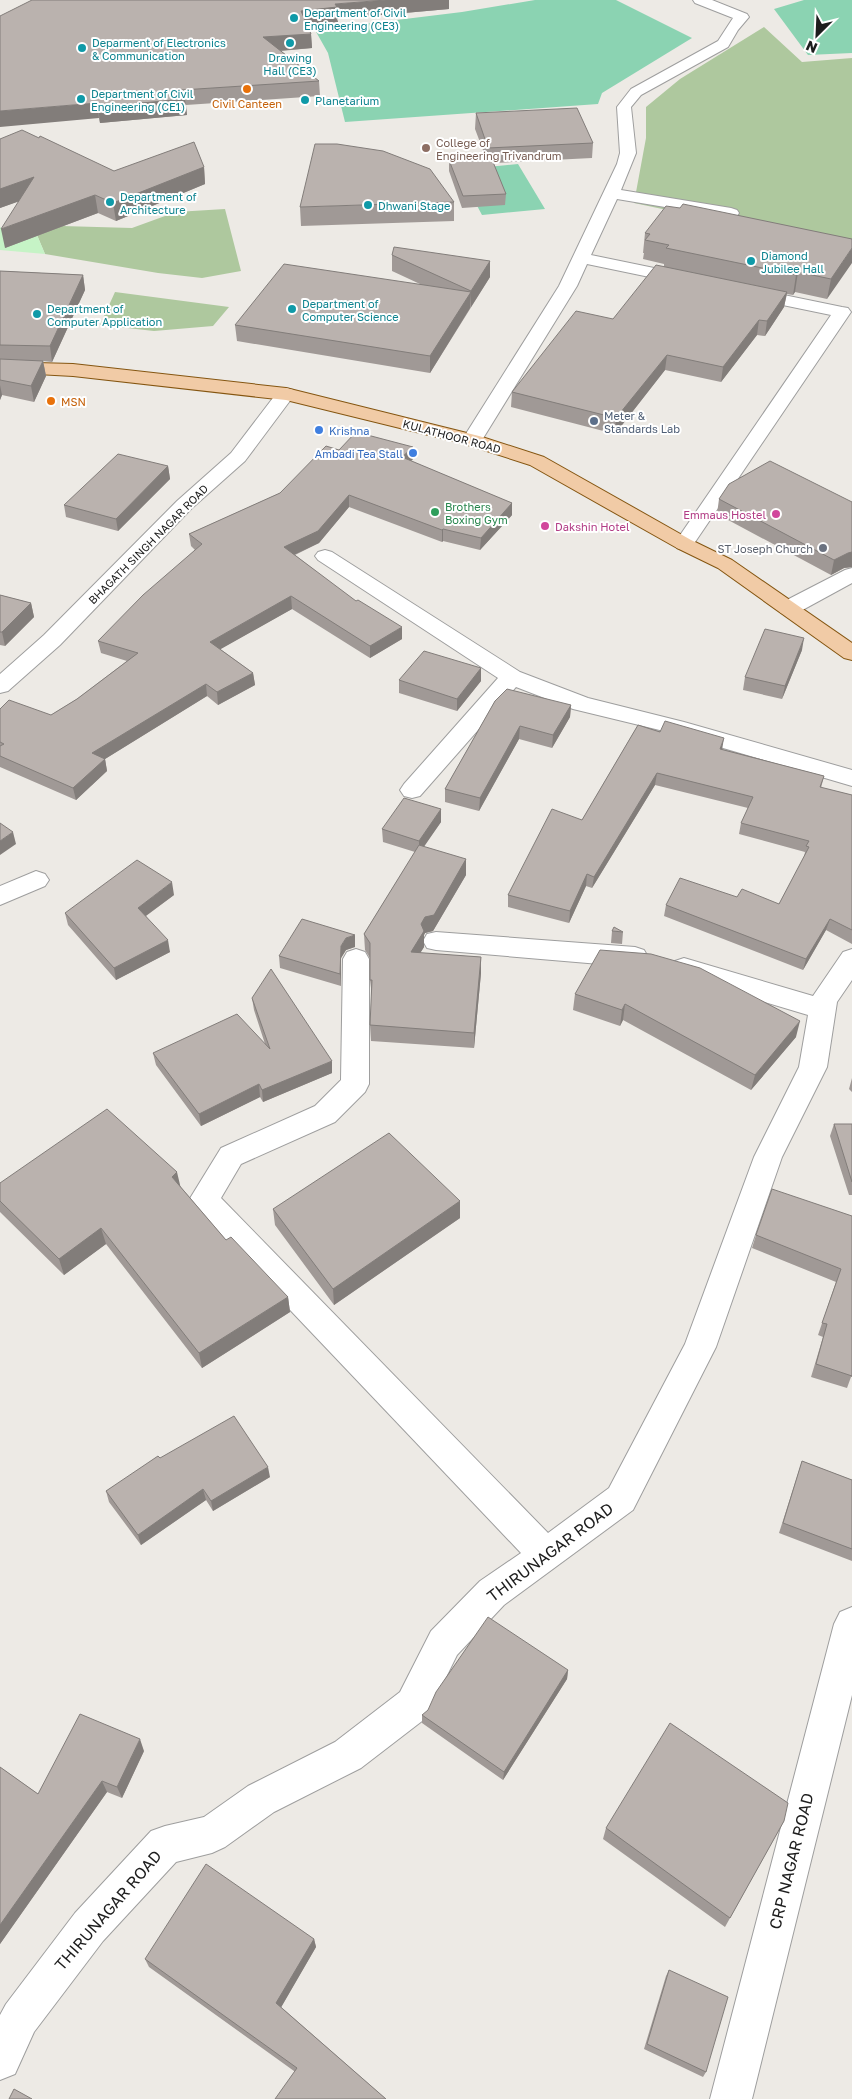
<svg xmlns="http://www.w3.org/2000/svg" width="852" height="2099" font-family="'Golos Text',sans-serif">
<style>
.forest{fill:#aec89e}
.park{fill:#c6f3c6}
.pitch{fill:#8bd3b2}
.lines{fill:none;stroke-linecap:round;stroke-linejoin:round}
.minor-casing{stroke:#9e9e9e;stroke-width:2}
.major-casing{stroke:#855611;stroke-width:2}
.minor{fill:#fff;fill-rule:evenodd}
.major{fill:#f1cba6;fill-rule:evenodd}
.wall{fill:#a09996}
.shaded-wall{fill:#827d7a}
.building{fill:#bab2ae;stroke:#827d7a}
.culture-dot{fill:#0f9aa8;stroke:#fff;stroke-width:2}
.food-dot{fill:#e8710a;stroke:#fff;stroke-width:2}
.education-dot{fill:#8d6e63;stroke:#fff;stroke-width:2}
.service-dot{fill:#5c6f8a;stroke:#fff;stroke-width:2}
.shop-dot{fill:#3f7fe0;stroke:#fff;stroke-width:2}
.leisure-dot{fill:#2e9e5b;stroke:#fff;stroke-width:2}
.hotel-dot{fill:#d1479c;stroke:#fff;stroke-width:2}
.worship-dot{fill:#6b7280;stroke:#fff;stroke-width:2}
.labels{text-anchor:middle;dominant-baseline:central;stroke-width:4;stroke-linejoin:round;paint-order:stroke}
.far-culture-label{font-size:11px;fill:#0d838f;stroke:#fff;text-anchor:start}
.far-food-label{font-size:11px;fill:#c56008;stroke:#fff}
.far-education-label{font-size:11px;fill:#785e54;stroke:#fff;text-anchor:start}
.far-service-label{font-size:11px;fill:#4e5e75;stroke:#fff;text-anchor:start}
.far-shop-label{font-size:11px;fill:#366cbe;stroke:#fff;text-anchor:start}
.far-street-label{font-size:11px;fill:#1d1d1d;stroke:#fff}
.far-leisure-label{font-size:11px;fill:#27864d;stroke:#fff;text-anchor:start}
.far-hotel-label{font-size:11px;fill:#b23c85;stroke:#fff;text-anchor:end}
.far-worship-label{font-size:11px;fill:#5b616d;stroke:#fff;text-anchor:end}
.near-street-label{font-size:16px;fill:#1d1d1d;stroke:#fff}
</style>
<rect width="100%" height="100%" fill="#edeae5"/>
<!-- forest -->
<path class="forest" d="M764,27L802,62L852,58V249L634,203L646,138V107L680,79Z
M225,209L241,271L202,278L158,273L45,254L37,235L62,226L132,228L176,212Z
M115,292L229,307L213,326L154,331L100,325Z"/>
<!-- park -->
<path class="park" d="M0,227L23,240L37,235L45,254L0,250Z"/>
<!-- pitch -->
<path class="pitch" d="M535,0H616L692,38L602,93L598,104L345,122L328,53L315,30L462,12Z
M804,0H852V53L808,55L774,9Z
M518,164L545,209L482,215L458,170Z"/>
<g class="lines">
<defs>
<path id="minor" d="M693,0H712L747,14L749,17L738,30L728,47L641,95L631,107L636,153L621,190L731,208L737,210L739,213L737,216L731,218L617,199L591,255L688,275L694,276L697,280L694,284L688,285L587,264L577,286L482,440L479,444L472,446L465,444L462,440L559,286L617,164L620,153L617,107L631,89L718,41L733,18L695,3Z
M750,288L842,307L848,308L851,312L691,548L684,550L677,548L674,544L831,315L744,297L741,293L744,289Z
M286,388L293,390L295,394L245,461L191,509L60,645L8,691L0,693V674L44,635L177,501L231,453L279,390Z
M325,550L332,552L520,672L588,698L684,722L852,770V786L672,733L573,709L516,687L420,796L412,798L404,796L400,790L404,784L498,678L318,560L315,556L318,552Z
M852,568V583L797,613L789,614L781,613L778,608L781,603L845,570Z
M36,871L45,874L49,880L45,886L0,905V886Z
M436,932L635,947L644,950L648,957L644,964L635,967L436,950L427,948L423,941L427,934Z
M356,949L365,952L369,959V1084L365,1092L335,1122L241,1164L221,1198L548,1533L609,1488L685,1344L754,1157L799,1067L808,1015L675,975L671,968L675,961L684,958L813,996L843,952L852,949V980L837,1002L827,1067L782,1157L716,1347L633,1510L504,1605L457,1655L426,1718L361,1768L274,1812L225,1847L212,1853L176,1862L103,1941L34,2032L15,2074L0,2080V2015L6,2004L75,1913L151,1831L165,1826L204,1817L248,1786L335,1742L400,1692L431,1631L480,1581L521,1553L194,1209L189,1200L221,1148L315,1106L341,1080L343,959L347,952Z
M852,1607V1695L752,2099H710L834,1624L840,1612Z"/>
<path id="major" d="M0,362L73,364L286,388L479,436L544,457L691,540L732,560L852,643V660L844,658L718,568L677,548L530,465L465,444L286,400L73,376L0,372Z"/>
</defs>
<!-- minor casing -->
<use href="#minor" class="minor-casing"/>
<!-- major casing -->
<use href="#major" class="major-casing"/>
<!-- minor -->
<use href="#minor" class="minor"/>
<!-- major -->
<use href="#major" class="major"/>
</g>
<!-- wall -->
<path class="wall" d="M32,0L449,9L337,19L338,22L307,25L311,34L312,48L281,51L319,81L320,96L186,105L187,115L100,123L99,118Z
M476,113L593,143L592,158L493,163L506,194L505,205L462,208L449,171V160L486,158L475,129Z
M0,139L114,171L204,167L205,184L116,221L98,213L5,248L19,201L0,208Z
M454,202V221L301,226L300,207Z
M680,208L852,239L827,299L795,292L793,295L787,294L784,307L765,336L757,335L721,382L665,370L615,434L511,407L512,392L613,319L664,267V264L643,259L644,253H643L645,233Z
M392,255L490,261V277L430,373L237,341L235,325L420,284L392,271Z
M0,271L83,275L85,290L52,362L43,361L46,376L34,402L2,395L0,400Z
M339,450L413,459L411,461L512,503V515L480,550L443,541L442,542L349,507L319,543L295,555L402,639L370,658L292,609L220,649L253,673L255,685L218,705L207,696L105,759L107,771L76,800L0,767V709L51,715L77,699L127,661L101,653L98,641L195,550L191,546L189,534L280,493Z
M168,466L170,479L118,531L66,517L64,505Z
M719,499L852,502V567L844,568L831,575L717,514Z
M0,595L31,603L34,617L5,646L0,645Z
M802,650L782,699L743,690L745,677Z
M481,668V681L457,711L399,693V680Z
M495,701L571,705L570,717L552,748L519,739L479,811L445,802V789Z
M638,725L722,749L824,776L821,788L852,795V944L826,930L803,970L664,916L666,905L737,897L779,904L804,857L805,852L739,834L741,823L748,808L655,785L592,888L586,886L569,923L508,907V895L582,820Z
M441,809V822L423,847L466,875L433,931L425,933L424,935V947L420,953L481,957V973L474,1048L371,1041L370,1025L372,996L370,980V958L365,950L364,934L415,852L383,842L382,829Z
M174,895L146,916L170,952L116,980L68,925L65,913Z
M612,931L623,932L622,944L611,943Z
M355,947L346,950L341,958V986L280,968L279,956Z
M575,994L796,1037L751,1090L623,1020L620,1026L573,1010Z
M252,998L332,1073L263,1102L260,1097L201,1126L156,1065L153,1053L265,1044L254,1010Z
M852,1078V1092L849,1089Z
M834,1124H852V1195H849L830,1136Z
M0,1183L180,1186L226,1240L288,1297L290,1312L202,1368L106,1244L64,1275L0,1212Z
M460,1201V1218L334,1305L275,1225L273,1209Z
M852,1216V1377H851L847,1388L811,1377L823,1337L818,1335L836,1282L752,1248L756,1235Z
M160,1458L270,1477L213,1511L206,1500L141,1545L109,1502L106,1491Z
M802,1461L852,1480V1561L779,1533Z
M568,1670L567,1679L503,1780L422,1723V1715Z
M144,1751L122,1798L107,1792L0,1944V1767L38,1794Z
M784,1821L725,1927L603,1839L606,1828Z
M314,1939L316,1947L281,2007L386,2099L294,2071L149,1967L145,1959Z
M669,1970L706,2072L703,2077L644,2049L666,1976Z"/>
<!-- shaded-wall -->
<path class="shaded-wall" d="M386,0H449V9L337,19L338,22L302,25L301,11L335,4Z
M311,34L312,48L264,52L263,37Z
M185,99L187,115L100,123L98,107Z
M97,103L99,118L0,127V111Z
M204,167L205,184L116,221L113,203Z
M34,177L37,195L0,208V189Z
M95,195L98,213L5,248L1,229Z
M852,248V263L827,299L831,279Z
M490,261V277L471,307V291Z
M798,272L795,292L793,295L796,275Z
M83,275L85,290L52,362L50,346Z
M471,292L470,308L430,373V356Z
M787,292L784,307L765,336L767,321Z
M759,320L757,335L721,382L723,367Z
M667,355L665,370L615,434L616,418Z
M43,361L46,376L34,402L31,386Z
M0,385L2,395L0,400Z
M413,447V459L402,469V457Z
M168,466L170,479L118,531L116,519Z
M349,495V507L319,543L285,559L284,547Z
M512,503V515L480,550L481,538Z
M443,529V541L442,542V530Z
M852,552V567L844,568L831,575L834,560L848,553Z
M291,596L292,609L212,654L210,642Z
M31,603L34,617L5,646L2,632Z
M402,627V639L370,658V646Z
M804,638L802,650L782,699L785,686Z
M481,668V681L457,711V699Z
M253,673L255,685L218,705L217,692Z
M206,684L207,696L105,759L107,771L76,800L73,788L92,753Z
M571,705L570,717L552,748L553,735Z
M520,726L519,739L479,811L480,798Z
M724,738L722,750L720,749Z
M657,773L655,785L592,888L594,877Z
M441,809V822L419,854V841Z
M13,832L16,844L0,855V841Z
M466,859V875L433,931L425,933L424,935V947L411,968V952L421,924L425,917Z
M587,874L586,886L569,923L570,911Z
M172,882L174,895L140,920L138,908Z
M830,919L826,930L803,970L806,959Z
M355,935V947L346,950L341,958V986L340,974L341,946L346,938Z
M168,940L170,952L116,980L114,968Z
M481,957V973L474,1048V1033Z
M625,1004L623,1020L620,1026L622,1010Z
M800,1021L796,1037L751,1090L755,1075Z
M332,1061V1073L263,1102L262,1090Z
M259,1084L260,1097L201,1126L199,1114Z
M177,1172L181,1189L172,1177Z
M460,1201V1218L334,1305L333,1289Z
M101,1228L106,1244L64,1275L59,1259Z
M288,1297L290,1312L202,1368L199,1353Z
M268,1467L270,1477L213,1511L211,1501Z
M203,1489L206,1500L141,1545L138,1535Z
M568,1670L567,1679L503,1780L504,1772Z
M140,1739L144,1751L122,1798L117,1787Z
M102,1781L107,1792L0,1944V1925Z
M314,1939L316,1947L279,2011L276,2003Z"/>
<!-- building -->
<path class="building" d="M32,0H386L335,4L337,7L301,11L311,34L263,37L319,81L182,90L185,99L98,107L97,103L0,111V16Z
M577,108L593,143L488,148L476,113Z
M22,130L39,138L40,136L114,171L194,142L204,167L113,203L95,195L1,229L34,177L0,189V139Z
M315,144H337L383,151L430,169L454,202L300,207Z
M491,157L506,194L463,196L449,160Z
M683,204L852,239V248L831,279L798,272L796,275L666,248L669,245L645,240L650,234L645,233L666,206L680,208Z
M394,247L490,261L471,291L392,255Z
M284,264L471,292L430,356L235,325Z
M656,265L787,292L767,321L759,320L723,367L667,355L616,418L512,392L576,311L613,319Z
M0,271L83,275L50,346L0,345Z
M0,359L43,361L31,386L0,380Z
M356,432L413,447L402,457L512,503L481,538L443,529L442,530L349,495L318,531L284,547L356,601L358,600L402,627L370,646L291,596L210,642L253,673L217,692L206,684L92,753L105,759L73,788L0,756V746L4,744L0,742V709L9,700L51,715L77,699L138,653L98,641L143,595L202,544L189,534L280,493L326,446L339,450Z
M118,454L168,466L116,519L64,505Z
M770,461L852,502V552L848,553L834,560L719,499L729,484Z
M0,595L31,603L2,632H0Z
M765,629L804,638L785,686L745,677Z
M424,651L481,668L457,699L399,680Z
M507,689L571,705L553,735L520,726L480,798L445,789L495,701Z
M665,721L724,738L720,749L824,776L820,787L852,795V930L830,919L806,959L666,905L680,878L737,897L742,889L779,904L809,847L806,846L809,841L741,823L753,797L657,773L594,877L587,874L570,911L508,895L552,809L582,820L638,725L660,732Z
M404,798L441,809L419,841L382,829Z
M0,823L13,832L0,841Z
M419,845L466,859L434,915L425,917L421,924L424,931L411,952L481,957L474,1033L370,1025L372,980H370V943L364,934Z
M137,860L172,882L138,908L168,940L114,968L65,913Z
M302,919L355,935L346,938L341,946L340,974L279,956Z
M614,927L623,932L612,931Z
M600,950L651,954L700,968L800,1021L755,1075L625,1004L622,1010L575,994Z
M271,969L332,1061L262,1090L259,1084L199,1114L153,1053L237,1014L270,1049L252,998Z
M107,1109L177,1172L172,1177L226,1240L231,1237L288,1297L199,1353L101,1228L59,1259L0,1201V1183Z
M834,1124H852V1182Z
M389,1133L460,1201L333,1289L273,1209Z
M772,1189L852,1216V1376L816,1364L827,1324L822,1323L841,1269L756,1235Z
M234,1416L268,1467L211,1501L203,1489L138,1535L106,1491L158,1456L160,1458Z
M802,1461L852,1480V1549L783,1523Z
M488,1617L568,1670L504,1772L422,1715L428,1710L436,1692Z
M80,1714L140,1739L117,1787L102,1781L0,1925V1767L38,1794Z
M670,1723L788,1803L784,1821L730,1918L606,1828Z
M206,1864L314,1939L276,2003L386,2099H275L297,2068L145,1959Z
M669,1970L728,1997L706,2072L647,2044Z
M14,2089L32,2099H9Z"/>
<!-- markers -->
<g class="culture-dot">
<circle cx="294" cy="18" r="5"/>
<circle cx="290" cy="43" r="5"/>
<circle cx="82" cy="48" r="5"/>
<circle cx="81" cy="99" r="5"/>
<circle cx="305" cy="100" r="5"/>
<circle cx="110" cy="202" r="5"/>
<circle cx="368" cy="205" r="5"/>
<circle cx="751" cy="261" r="5"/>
<circle cx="292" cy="309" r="5"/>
<circle cx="37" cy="314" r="5"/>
</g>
<g class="food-dot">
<circle cx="247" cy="89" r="5"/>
<circle cx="51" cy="401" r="5"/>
</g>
<circle class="education-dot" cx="426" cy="148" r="5"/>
<circle class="service-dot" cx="594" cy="421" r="5"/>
<g class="shop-dot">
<circle cx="319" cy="430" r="5"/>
<circle cx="413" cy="453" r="5"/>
</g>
<circle class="leisure-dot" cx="435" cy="512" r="5"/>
<g class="hotel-dot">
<circle cx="776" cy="514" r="5"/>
<circle cx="545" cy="526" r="5"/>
</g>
<circle class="worship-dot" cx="823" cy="548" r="5"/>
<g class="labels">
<!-- far-culture labels -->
<g class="far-culture-label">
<text x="304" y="12">Department of Civil<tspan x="304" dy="13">Engineering (CE3)</tspan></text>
<text x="92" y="42">Deparment of Electronics<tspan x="92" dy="13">&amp; Communication</tspan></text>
<text x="290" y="57" text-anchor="middle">Drawing<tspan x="290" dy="13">Hall (CE3)</tspan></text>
<text x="91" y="93">Department of Civil<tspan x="91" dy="13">Engineering (CE1)</tspan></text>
<text x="315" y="100">Planetarium</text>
<text x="120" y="196">Department of<tspan x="120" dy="13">Architecture</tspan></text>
<text x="378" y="205">Dhwani Stage</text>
<text x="761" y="255">Diamond<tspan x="761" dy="13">Jubilee Hall</tspan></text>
<text x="302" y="303">Department of<tspan x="302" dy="13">Computer Science</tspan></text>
<text x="47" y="308">Department of<tspan x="47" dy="13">Computer Application</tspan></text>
</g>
<!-- far-food labels -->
<g class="far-food-label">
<text x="247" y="103">Civil Canteen</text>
<text x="61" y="401" text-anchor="start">MSN</text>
</g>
<!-- far-education labels -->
<g class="far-education-label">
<text x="436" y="142">College of<tspan x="436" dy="13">Engineering Trivandrum</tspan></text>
</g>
<!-- far-service labels -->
<g class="far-service-label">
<text x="604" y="415">Meter &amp;<tspan x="604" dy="13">Standards Lab</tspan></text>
</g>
<!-- far-shop labels -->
<g class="far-shop-label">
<text x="329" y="430">Krishna</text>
<text x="403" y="453" text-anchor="end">Ambadi Tea Stall</text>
</g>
<!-- far-street labels -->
<g class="far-street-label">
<text transform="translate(452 436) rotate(15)">KULATHOOR ROAD</text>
<text transform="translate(148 544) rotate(-45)">BHAGATH SINGH NAGAR ROAD</text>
</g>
<!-- far-leisure labels -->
<g class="far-leisure-label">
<text x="445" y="506">Brothers<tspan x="445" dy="13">Boxing Gym</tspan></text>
</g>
<!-- far-hotel labels -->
<g class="far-hotel-label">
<text x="766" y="514">Emmaus Hostel</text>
<text x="555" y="526" text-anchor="start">Dakshin Hotel</text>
</g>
<!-- far-worship labels -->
<g class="far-worship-label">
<text x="813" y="548">ST Joseph Church</text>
</g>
<!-- near-street labels -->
<g class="near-street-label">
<text transform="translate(550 1552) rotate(-37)">THIRUNAGAR ROAD</text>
<text transform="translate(791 1861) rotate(-76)">CRP NAGAR ROAD</text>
<text transform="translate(108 1910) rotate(-49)">THIRUNAGAR ROAD</text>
</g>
</g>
<!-- north arrow -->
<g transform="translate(817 35) rotate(204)" stroke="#ffffff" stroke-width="4" paint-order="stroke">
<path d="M0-4L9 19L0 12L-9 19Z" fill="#1d1d1d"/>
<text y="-8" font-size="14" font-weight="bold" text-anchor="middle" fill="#1d1d1d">N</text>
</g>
</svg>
